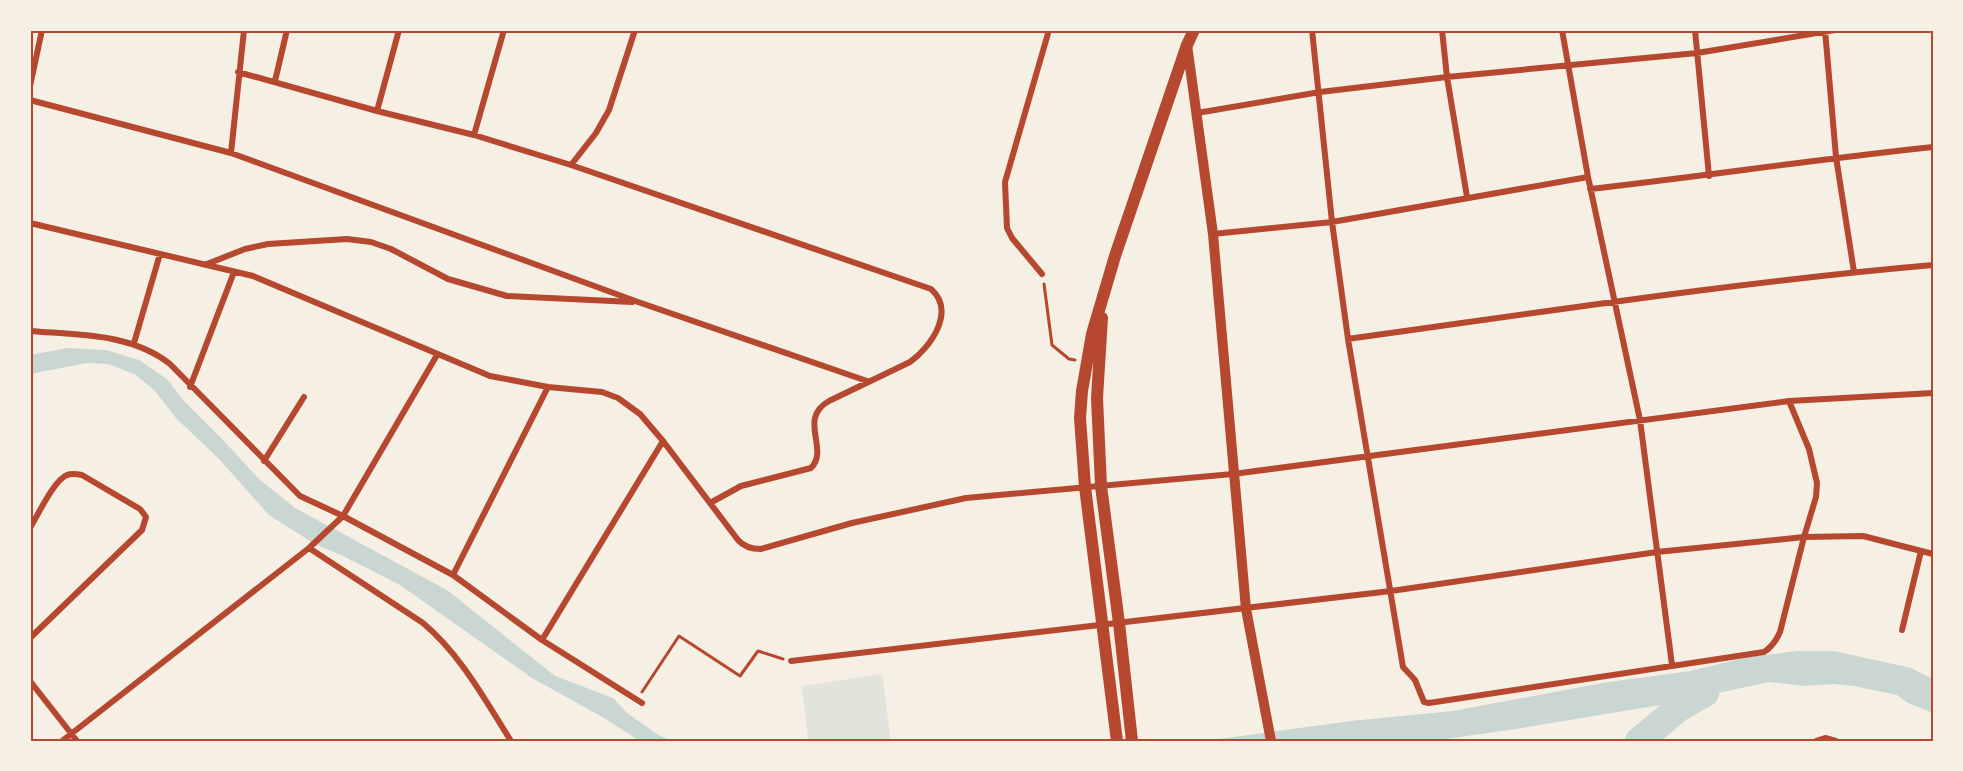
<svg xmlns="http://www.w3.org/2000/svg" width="1963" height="771" font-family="Overpass,sans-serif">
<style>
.green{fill:#e2e4dc}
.water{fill:#c9d6d2}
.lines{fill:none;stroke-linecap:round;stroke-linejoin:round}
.river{stroke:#c9d6d2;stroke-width:28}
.path{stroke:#b5482f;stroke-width:3}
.minor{stroke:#b5482f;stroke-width:6}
.tertiary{stroke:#b5482f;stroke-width:10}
.secondary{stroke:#b5482f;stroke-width:12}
.neatline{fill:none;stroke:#b5482f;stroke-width:2}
</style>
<rect width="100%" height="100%" fill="#f6efe4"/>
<!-- green -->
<path class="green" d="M882,674L891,741H808L802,686Z"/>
<!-- water -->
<path class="water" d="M68,348L106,350L139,360L167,379L184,401L224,441L259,479L295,508L447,590L555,676L613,698L627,713L657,734L671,741H640L604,718L532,678L400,585L345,557L313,543L269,515L219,459L176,418L155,391L136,375L108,364L87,363L30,374V355Z
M1797,651H1834L1911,668L1933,679V713L1908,703L1897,695L1854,686L1833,684L1804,686L1769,682L1666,704L1509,730L1431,741H1204L1351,721L1453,711L1602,683L1690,671L1749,657Z"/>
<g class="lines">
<!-- river -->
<path class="river" d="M1639,741L1680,707L1705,693"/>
<!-- path -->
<path class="path" d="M1044,284L1052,345L1069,359L1075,360
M642,692L679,636L740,676L758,651L783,659"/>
<!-- minor -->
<path class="minor" d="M1312,30L1332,222L1348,339L1403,667L1415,680L1424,702L1429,703L1764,652C1772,647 1776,641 1780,632L1804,537L1816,497L1817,483L1809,449L1789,401
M1442,30L1447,77L1467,197
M1562,30L1588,177L1640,420L1672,665
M1695,30L1709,176
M1825,30L1836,157L1854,272
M238,72L377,111L474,135L571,165L931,289C956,311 931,347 910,362L829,401C797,419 830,449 811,468L741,486L710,503
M275,81L287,30
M30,86L42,30
M30,100L231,153L638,302L867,381
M377,111L399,30
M1197,113L1320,92L1447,77L1697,53L1835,30
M474,135L504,30
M231,153L244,30
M571,165L596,133L609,110L635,30
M1590,189C1705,176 1819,159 1933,147
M30,223L253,276L490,376L548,387L602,392L618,398L640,414L663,441L738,540C744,547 751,549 761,549L852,523L966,498L1233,474L1789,401L1933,393
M1213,234L1332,222L1588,177
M207,264L245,249L268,244L347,239L371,242L391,249L448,279L507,296L632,302
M1042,274L1012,238L1007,228L1005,182L1049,30
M30,331C78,335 131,333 170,364L300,496L343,516L453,575L542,640L642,703
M1348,339C1543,312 1737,282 1933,265
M134,343L160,254
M190,387L234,272
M264,461L304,397
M30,528C38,515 54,480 67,475C72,473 77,474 82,475L140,509L146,517L142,530L30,638
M309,548L423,623C461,655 485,700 511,741
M453,575L548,387
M1902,630L1921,551
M542,640L663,441
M791,661L1391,591L1657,552L1804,537L1863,536L1933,554
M30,681L77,741
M62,741L309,548L343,516L437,355
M1816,741L1825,738L1836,741"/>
<!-- tertiary -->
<path class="tertiary" d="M1187,45L1213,234L1246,609L1271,741"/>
<!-- secondary -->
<path class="secondary" d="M1102,318L1097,398L1101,486L1119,623L1132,741
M1117,741L1085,487L1080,418L1082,391L1092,334L1115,256L1187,45L1194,30"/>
</g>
<!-- border -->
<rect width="1963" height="771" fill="none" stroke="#f6efe4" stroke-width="63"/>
<rect x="32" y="32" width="1900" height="708" class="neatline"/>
</svg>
